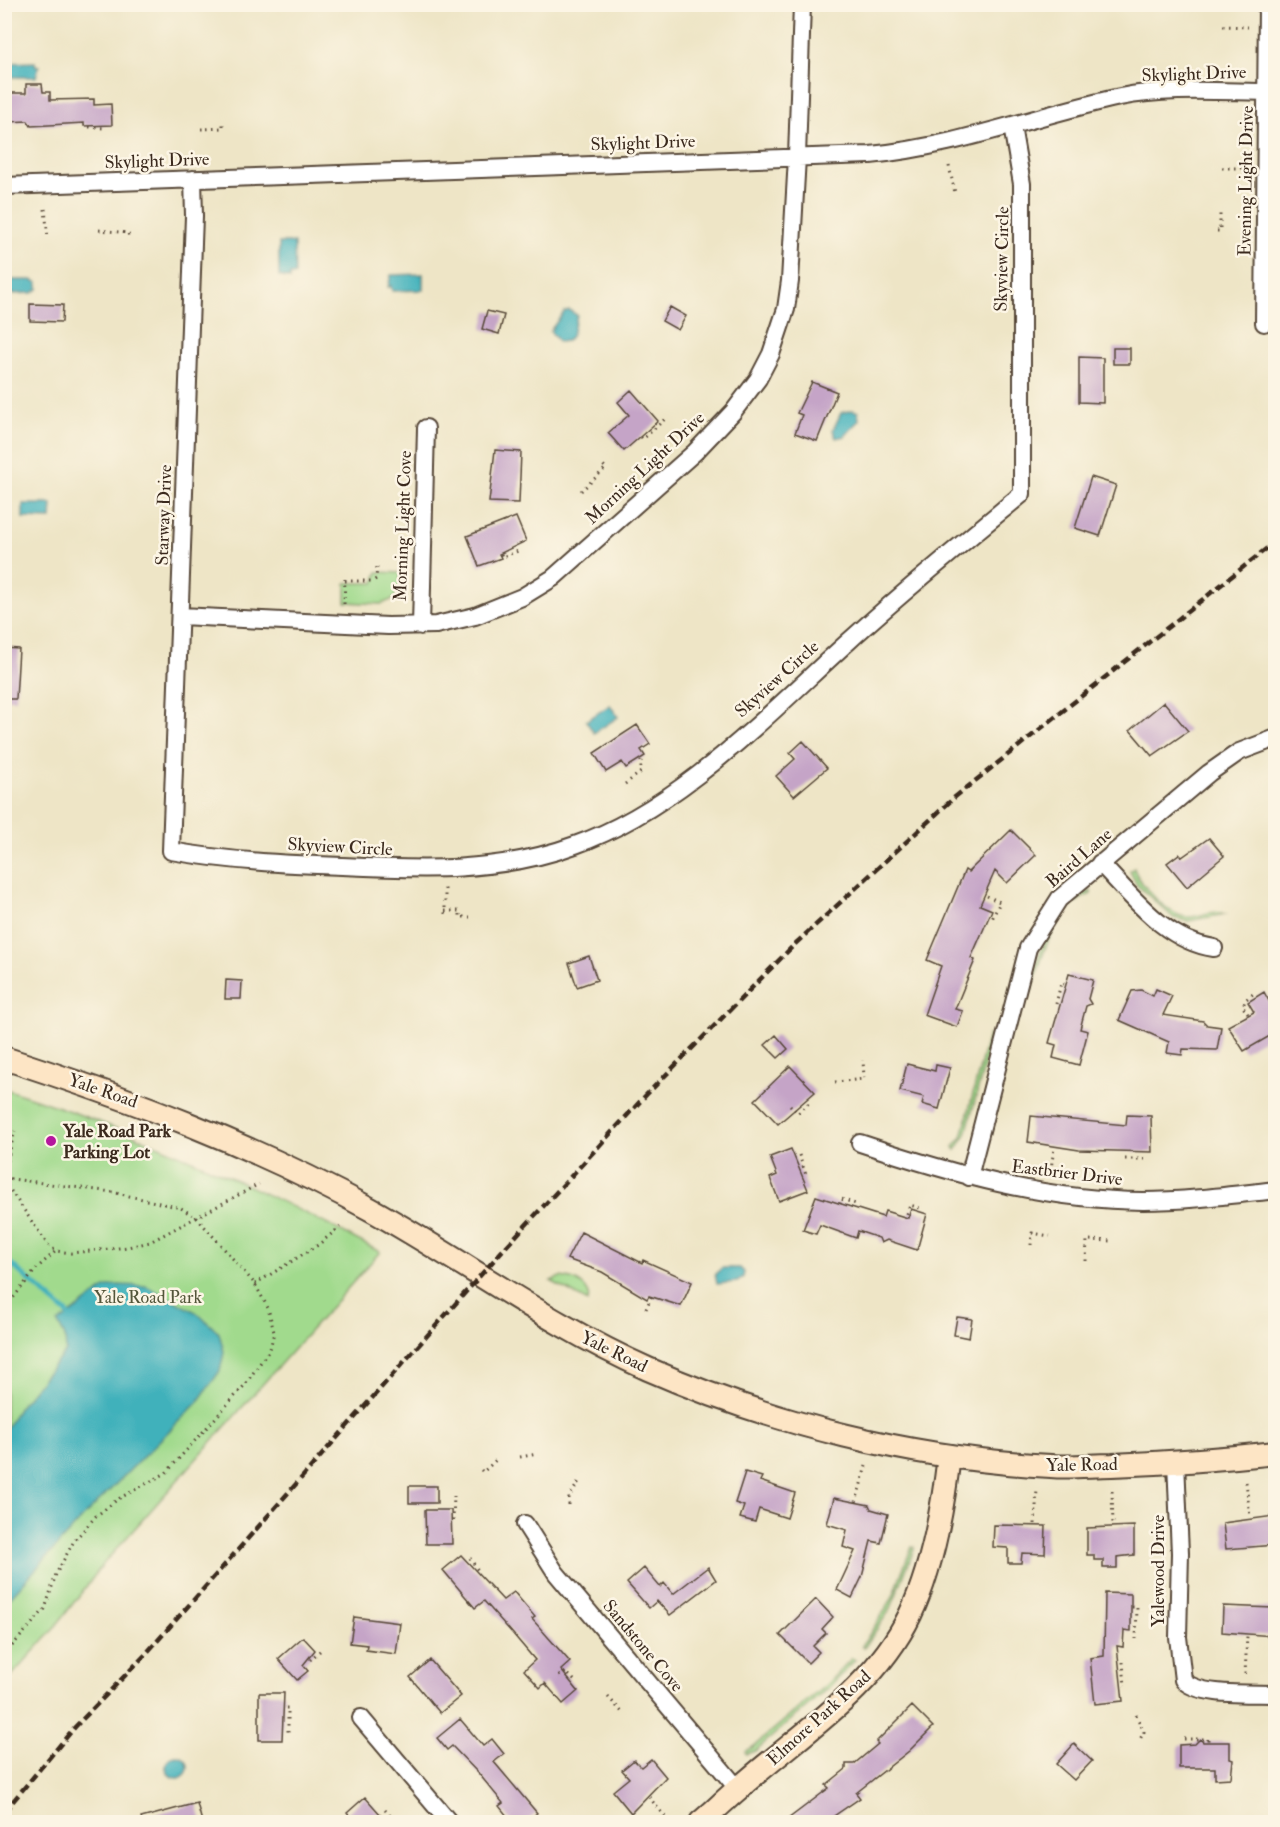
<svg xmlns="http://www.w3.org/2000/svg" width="1280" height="1827" font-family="'IM FELL Double Pica',serif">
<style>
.green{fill:#a1da8d;stroke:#6e8256;stroke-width:1.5}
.water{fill:#41b1bb;stroke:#3e6e6c;stroke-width:1.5}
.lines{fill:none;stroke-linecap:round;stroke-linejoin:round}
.stream{stroke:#41b1bb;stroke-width:5}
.building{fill:#c5a4c7}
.street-casing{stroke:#564637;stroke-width:20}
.secondary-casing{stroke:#564637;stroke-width:26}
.path{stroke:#564637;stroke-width:3;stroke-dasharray:1.5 4.5;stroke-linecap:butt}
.street{stroke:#fff;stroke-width:16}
.secondary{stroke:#fde5c5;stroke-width:22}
.rail{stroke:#3b2a1e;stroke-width:4.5;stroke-dasharray:9 4.5;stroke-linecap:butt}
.poi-dot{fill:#b5179e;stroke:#fcf5e5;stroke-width:2}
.labels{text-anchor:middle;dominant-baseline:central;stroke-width:5;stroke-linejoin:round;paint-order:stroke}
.street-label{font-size:18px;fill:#3b2a1e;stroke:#fcf5e5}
.poi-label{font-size:18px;font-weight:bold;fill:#3b2a1e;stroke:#fcf5e5;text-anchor:start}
.park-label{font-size:18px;fill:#54563a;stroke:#fcf5e5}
</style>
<rect width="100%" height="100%" fill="#fcf5e5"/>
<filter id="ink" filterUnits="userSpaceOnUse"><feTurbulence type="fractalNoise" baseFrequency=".0167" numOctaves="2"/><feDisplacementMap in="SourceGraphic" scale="12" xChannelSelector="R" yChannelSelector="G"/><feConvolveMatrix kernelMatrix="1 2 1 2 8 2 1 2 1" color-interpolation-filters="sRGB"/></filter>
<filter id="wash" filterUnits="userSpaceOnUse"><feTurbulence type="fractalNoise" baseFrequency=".008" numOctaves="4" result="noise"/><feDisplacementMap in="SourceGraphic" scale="24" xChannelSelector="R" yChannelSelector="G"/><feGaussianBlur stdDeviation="1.35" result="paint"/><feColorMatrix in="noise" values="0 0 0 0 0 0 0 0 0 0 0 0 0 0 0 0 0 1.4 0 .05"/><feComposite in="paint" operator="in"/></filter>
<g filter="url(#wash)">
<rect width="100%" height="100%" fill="#eee5c6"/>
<!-- green -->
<path class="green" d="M378,572L401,573L400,586L394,599L381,604L346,602V583H374Z
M1134,868C1138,884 1171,918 1188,917C1201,917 1210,909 1225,914L1188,921L1174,918L1137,885L1130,871Z
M1091,891V894C1054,907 1041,958 1032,990L1030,989C1037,957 1054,900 1091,891Z
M988,1035L992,1036L966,1134L956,1150L954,1147L962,1137Z
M5,1089C135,1130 259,1187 380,1252L105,1562L52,1631L5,1683Z
M560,1277C572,1278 584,1283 589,1294L588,1302L551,1281Z
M912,1546L915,1547L891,1608L864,1648L862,1646L892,1599Z
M852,1658L855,1660L828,1688L755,1751L746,1754L745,1751L753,1747L827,1684Z"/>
<!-- water -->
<path class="water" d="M35,62L36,66H39L36,77H7L6,63Z
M279,243H294L295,275H290V279L279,276Z
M423,274V290L392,291L391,286L388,287L391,275Z
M10,280H32L38,283V289L32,293L11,294L7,284Z
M569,310L577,315L572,335L567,341L559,342L550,331L564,312Z
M853,410L858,412L859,420L845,436L836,438L833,430L841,413Z
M23,504H52L51,519L23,518Z
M610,705L618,717L594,733L586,721Z
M722,1268H740L744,1272L743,1278L737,1282L717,1284L715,1274Z
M115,1285L146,1286L196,1312L219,1333L224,1352L220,1371L197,1403L85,1515L5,1603V1430L19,1407L66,1351L65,1337L58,1323L105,1288Z
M166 1767a11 11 0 1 1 22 0a11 11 0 1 1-22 0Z"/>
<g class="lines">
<!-- stream -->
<path class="stream" d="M4,1258L69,1315"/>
</g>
<g id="blocks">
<!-- building -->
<path class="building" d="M26,84H42L43,92H50V100L94,99V105L111,104L112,125L84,126V123L31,126L28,121L7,122L6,93H26Z
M30,304L63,305L62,322L30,321Z
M670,307L686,316L678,330L662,321Z
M487,311L504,315L499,334L482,329Z
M1113,348H1130V364H1113Z
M1079,357L1103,358V403L1079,402Z
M812,382L837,392L817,441L795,433L802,415L797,413Z
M631,390L658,421L624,451L608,433L629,415L618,402Z
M495,450L521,452L519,503L489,502Z
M1091,477L1116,485L1100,536L1075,528Z
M516,517L526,541L499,554L501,558L479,566L467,536Z
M4,648L19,649L16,699H4Z
M1164,702L1188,731L1152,756L1130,730Z
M637,725L650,744L641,750L645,756L626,768L622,762L606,772L594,753Z
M803,741L827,768L794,796L776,776L795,759L790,753Z
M1011,830L1036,855L1007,883L995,871L980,905L992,910L971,958L975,960L955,1009L963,1011L957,1027L924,1015L941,966L927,960L965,870L968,872Z
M1209,838L1224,856L1187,887L1167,863L1179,854L1182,857Z
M589,956L597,980L577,987L569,963Z
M1069,974L1093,980L1088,999L1091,1004L1086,1006L1080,1029L1088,1031L1079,1065L1053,1058L1056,1045L1049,1043Z
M226,980L242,981L241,999H225Z
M1156,989L1172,996L1163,1015L1203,1021L1207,1025L1221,1027L1217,1050L1183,1049L1182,1055L1167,1053L1169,1042L1119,1020L1132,991L1141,990L1153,996Z
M1264,992L1275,1012V1033L1244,1051L1228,1026L1254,1012L1248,1002Z
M776,1035L788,1049L778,1058L765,1045Z
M907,1064L935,1071L936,1065L950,1068L939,1109L922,1104L924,1097L900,1091Z
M790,1066L815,1092L778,1124L755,1100Z
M1127,1115L1151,1116L1152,1152L1079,1150L1028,1142L1031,1116L1126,1125Z
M791,1149L808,1190L779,1201L770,1178L777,1175L770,1157Z
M816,1196L883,1217L885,1211L908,1218L911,1209L927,1214L917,1250L887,1240L881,1243L879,1238L858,1231L856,1238L820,1225L816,1234L803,1230Z
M581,1232L642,1263L643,1260L692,1282L681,1306L649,1296L647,1299L602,1272L567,1259Z
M957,1317L972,1319L969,1338L954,1335Z
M745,1472L762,1477L760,1481L795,1493L787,1518L759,1509L755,1522L740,1518L744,1506L735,1503Z
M409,1486H437V1503H409Z
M834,1498L869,1505L871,1509L888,1514L881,1543L871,1541L862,1577L852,1598L837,1590L855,1551L843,1547L847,1530L827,1524Z
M425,1510H451L452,1544H426Z
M1274,1516L1275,1545L1226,1549L1223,1523Z
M994,1525L1046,1526L1045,1554L1022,1553L1021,1563H1008V1548L993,1547Z
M1134,1526V1555L1117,1557V1568H1103V1560H1094V1555H1087V1528Z
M461,1555L503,1600L514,1592L535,1617L532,1619L570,1662L561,1670L578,1691L563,1704L545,1683L540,1688L524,1670L535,1660L513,1634L484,1601L475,1608L443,1570Z
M708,1567L716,1580L670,1615L657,1601L649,1608L627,1583L644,1568L660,1587L664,1583L673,1594Z
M1105,1593L1131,1594V1631L1124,1630L1123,1647L1117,1646L1123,1701L1095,1704L1090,1658L1104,1656Z
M816,1599L833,1617L822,1629L826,1633L813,1646L819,1652L808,1663L780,1635Z
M1223,1606L1274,1608L1273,1636L1222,1632Z
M354,1617L400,1623L396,1654L366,1650L367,1645L350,1643Z
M303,1637L315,1650L303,1665L308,1671L297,1680L278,1659Z
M430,1660L461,1696L440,1713L410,1677Z
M259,1693H284L282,1740H259Z
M912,1706L933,1727L909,1751L856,1793L860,1798L825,1822H784L829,1788L826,1785L846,1769V1764H854L878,1744L876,1742Z
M460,1719L483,1746L492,1739L504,1754L494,1762L537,1813L526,1822H512L499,1806L503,1803L479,1774L452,1746L447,1750L437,1738Z
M1200,1739L1203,1742H1230V1759L1233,1760L1231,1778L1215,1779V1768H1179V1745L1195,1744Z
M1074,1744L1092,1761L1074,1780L1056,1764Z
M651,1759L666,1777L631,1813L613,1791L629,1778L622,1770L634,1760L641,1767Z
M365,1797L381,1815L386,1822H355L347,1813Z
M197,1803L202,1822H142L141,1818Z"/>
</g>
</g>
<g filter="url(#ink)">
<use href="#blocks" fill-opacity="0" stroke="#564637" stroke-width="1.5"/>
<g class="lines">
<defs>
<path id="street" d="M193,179L194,216L171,851C228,861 284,864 342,866C422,870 499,873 575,845C679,809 769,713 849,641C905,590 964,542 1022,494V184L1012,126
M4,186L870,155C956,147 1036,115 1120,97C1171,87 1224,92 1276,92
M1264,323L1267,4
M180,616L388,626L436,625L475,616L522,597L553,578L695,452L733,412L758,379L771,354L786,309L790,281L797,157L802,4
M421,626L426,428
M1100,863C1133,897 1165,941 1214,948
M860,1143C953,1174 1044,1200 1143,1201C1187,1201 1231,1195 1276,1190
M969,1177L1028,948L1059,899L1209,773L1239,752L1276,738
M1176,1462L1180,1553L1178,1637L1183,1680C1199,1697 1252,1693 1276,1694
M525,1524L556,1573L738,1789
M361,1718L449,1822"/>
<path id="secondary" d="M4,1058C131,1099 253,1145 370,1209C464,1261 549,1325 648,1369C774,1424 913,1459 1051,1466C1071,1468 1092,1465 1112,1465C1167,1463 1221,1459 1276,1453
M701,1822C713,1812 725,1800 738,1789C798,1735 873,1691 910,1615C932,1569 943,1507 949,1456"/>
</defs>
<!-- street casing -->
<use href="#street" class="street-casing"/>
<!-- secondary casing -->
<use href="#secondary" class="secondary-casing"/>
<!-- path -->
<path class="path" d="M1223,26L1248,27
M89,127L103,128
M201,129L223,128V123
M949,166L955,193
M1222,168H1247
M45,209L48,238
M99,230L128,233L129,237
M1217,231H1220V212
M641,437L643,439L665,419
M581,491L606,468L603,465
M501,554L502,557L521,550
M345,581H373L376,579L377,566
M344,604L345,579
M625,784L641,772V760
M987,896L1000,902L992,919
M445,911H460V917H470
M445,914V887
M1056,1004L1061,983L1064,984
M1248,1014L1243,1007L1245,1000L1253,994
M835,1082L864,1079L863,1060
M790,1105L798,1113L811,1101
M799,1155L806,1175L804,1176
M1125,1159H1144
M4,1172L15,1131
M1050,1176L1054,1148
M4,1178L112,1192L181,1208L197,1218L255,1284L268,1308L274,1332L270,1349L244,1386L166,1473L118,1499L96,1516L74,1541L56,1574L45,1609L4,1655
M4,1181L48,1245L56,1251L71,1253L128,1247L150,1242L259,1184
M840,1204L841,1199L859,1205
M907,1214L910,1205L920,1208
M1031,1245L1032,1233L1050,1236
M1086,1261L1087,1240L1112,1241
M255,1284L318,1245L340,1227
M4,1304L10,1302L37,1268L56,1251
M646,1309L652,1295
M520,1457L537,1454
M481,1470L483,1472L496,1460
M1246,1482L1250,1517
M1112,1491L1113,1525
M856,1502L866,1466
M569,1505V1497L580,1480
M453,1521L454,1496
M1035,1524L1037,1489
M470,1558L479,1572
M1132,1607H1137L1136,1639
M310,1660L322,1649
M1123,1662L1125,1686
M1245,1674L1247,1636
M559,1676L566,1672L575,1681
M608,1697L622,1712
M286,1708H288V1732
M1136,1715L1144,1732L1139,1741
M1184,1739H1208V1743
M649,1797L666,1818
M385,1810L396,1822"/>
<!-- street -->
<use href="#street" class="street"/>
<!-- secondary -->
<use href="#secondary" class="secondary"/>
<!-- rail -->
<path class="rail" d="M4,1812L75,1727L144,1656L502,1251L647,1094L795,944L955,797L1276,541"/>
</g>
</g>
<!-- markers -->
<circle class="poi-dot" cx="51" cy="1141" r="6"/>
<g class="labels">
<!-- street labels -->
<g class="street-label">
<text transform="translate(1194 74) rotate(-2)">Skylight Drive</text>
<text transform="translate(643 143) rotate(-2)">Skylight Drive</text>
<text transform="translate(157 161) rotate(-2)">Skylight Drive</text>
<text transform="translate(1246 181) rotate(-89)">Evening Light Drive</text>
<text transform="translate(1002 259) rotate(-89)">Skyview Circle</text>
<text transform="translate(645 468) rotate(-43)">Morning Light Drive</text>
<text transform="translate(164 515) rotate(-88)">Starway Drive</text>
<text transform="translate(403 526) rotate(-88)">Morning Light Cove</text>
<text transform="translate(777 679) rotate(-42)">Skyview Circle</text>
<text transform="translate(340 847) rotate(3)">Skyview Circle</text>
<text transform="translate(1079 858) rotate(-41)">Baird Lane</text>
<text transform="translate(103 1091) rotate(19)">Yale Road</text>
<text transform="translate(1067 1173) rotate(7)">Eastbrier Drive</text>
<text transform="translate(614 1352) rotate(26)">Yale Road</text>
<text transform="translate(1082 1465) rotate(-1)">Yale Road</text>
<text transform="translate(1158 1571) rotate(-90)">Yalewood Drive</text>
<text transform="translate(643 1646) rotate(50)">Sandstone Cove</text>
<text transform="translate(819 1718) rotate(-42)">Elmore Park Road</text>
</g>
<!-- poi labels -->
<g class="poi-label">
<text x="63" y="1131">Yale Road Park<tspan x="63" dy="21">Parking Lot</tspan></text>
</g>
<!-- park labels -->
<g class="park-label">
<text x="148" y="1297">Yale Road Park</text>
</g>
</g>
<!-- margin -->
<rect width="1280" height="1827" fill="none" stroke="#fcf5e5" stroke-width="24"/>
</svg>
